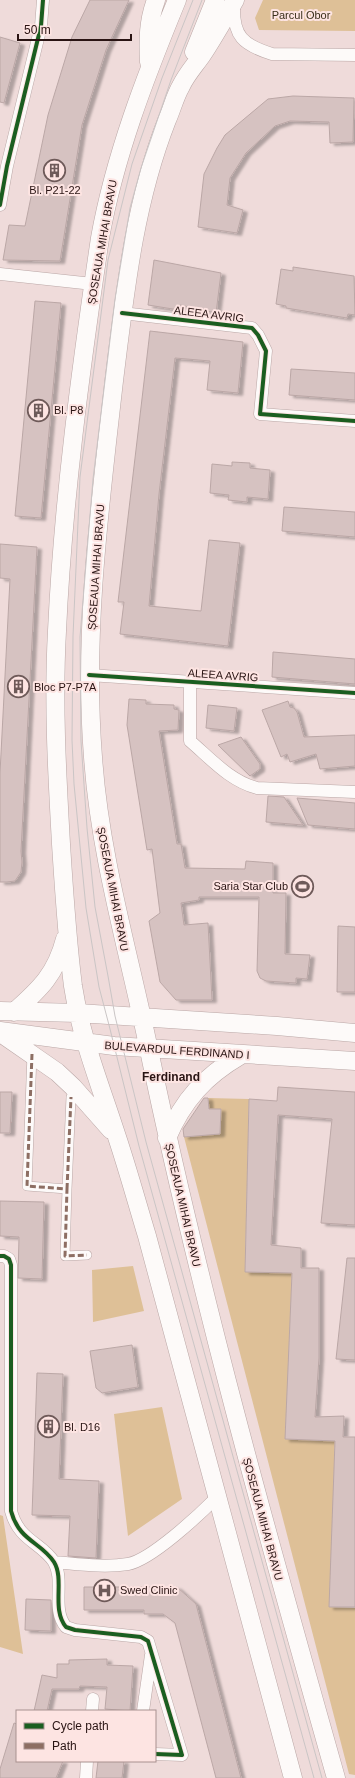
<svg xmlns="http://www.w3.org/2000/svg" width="355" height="1778" font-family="Helvetica,sans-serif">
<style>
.green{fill:#dec097}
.building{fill:#d6c2c1;stroke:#bba7a6;filter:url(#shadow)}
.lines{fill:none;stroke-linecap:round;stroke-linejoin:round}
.pedestrian-casing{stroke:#baa7a6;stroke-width:10}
.minor-casing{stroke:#baa7a6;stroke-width:13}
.primary-casing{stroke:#baa7a6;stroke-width:19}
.pedestrian{stroke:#fdfaf9;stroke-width:9}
.minor{stroke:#fdfaf9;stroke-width:12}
.primary{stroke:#fdfaf9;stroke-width:18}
.tram{stroke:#cac5c5;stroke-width:1}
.quiet{stroke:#8d6e63;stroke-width:3;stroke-dasharray:6 3;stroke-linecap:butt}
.cycleway-casing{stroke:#fde4e2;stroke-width:6}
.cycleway{stroke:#1b5e20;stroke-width:4}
.labels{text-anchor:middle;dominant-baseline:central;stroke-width:4;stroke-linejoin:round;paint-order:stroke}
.park-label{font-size:11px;fill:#392e19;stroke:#fde4e2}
.poi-label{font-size:11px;fill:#291413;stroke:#fde4e2;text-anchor:start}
.street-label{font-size:11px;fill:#291413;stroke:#fde4e2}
.neighbourhood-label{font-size:12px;font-weight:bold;fill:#291413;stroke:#fde4e2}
</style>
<defs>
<filter id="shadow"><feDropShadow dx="4.5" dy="2.5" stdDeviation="1" flood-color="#0004"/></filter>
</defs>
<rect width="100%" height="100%" fill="#efdbda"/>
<!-- green -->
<path class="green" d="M263,0H355V31L259,30L255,18Z
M208,1098L249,1099L245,1271L292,1273L286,1439L335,1441L330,1607L355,1608V1775L349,1774L184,1137L220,1134L221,1110L209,1109Z
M133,1266L144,1311L93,1322L92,1270Z
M162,1407L182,1499L128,1536L114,1414Z
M0,1515L3,1516L23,1654L0,1647Z"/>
<!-- building -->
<path class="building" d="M90,0H129L106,50L82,125L60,261L3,260L9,225L25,226L48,115L72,37Z
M0,37L20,43L4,103L0,102Z
M293,96L354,98L353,142L330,143L329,122L290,121L275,126L246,153L230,178L227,205L243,210L237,233L198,227L204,174L217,148L225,135L268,99Z
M154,260L221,273L216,313L180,305L179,310L148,305Z
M293,267L354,276L355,315L348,314L347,318L286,308V306L276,304L281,269L293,271Z
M35,301L61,303L41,518L15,516Z
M150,331L243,342L238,393L207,390L210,361L175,358L159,494L149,606L201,611L209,540L240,543L228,646L120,634L124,602H118Z
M291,369L355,373V400L289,395Z
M232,462L250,463V468L270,470L268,499L247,497V502L228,500L229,495L210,493L212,464L232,466Z
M284,507L355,512V537L282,531Z
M0,544L37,547L21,851L22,862L21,872L15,881L7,882H0V773L10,579L0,578Z
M273,652L355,659V684L272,677Z
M129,699L146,700V704L174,705V709L179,710L178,730L159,731L177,844H181L185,868L245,869L246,861L273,863V893H286L285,954L310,955L307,979L296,978V983L266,981L260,978L257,971L259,897H199V900L181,903L184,925L208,923L212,1000H176L160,982L149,921L160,913L152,849L147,850L127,725Z
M288,701L290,707L294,708L297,712L304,737L355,735V766L320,769L316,754L290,762L287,754L281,757L262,710Z
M208,705L237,708L234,731L206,728Z
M241,737L260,764V769L250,776L218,745Z
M268,796L284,797L303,825L266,822Z
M297,798L355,803V829L308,825Z
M338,926L355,927V992H337Z
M278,1087L355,1092V1225L321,1223L332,1119L278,1115L271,1245L301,1248V1268H319V1358L315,1417L344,1416L343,1437H355V1607H329L335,1441L285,1439L292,1273L245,1272L249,1099L277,1101Z
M0,1092H12L10,1133H0Z
M204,1098H208L209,1109H221L220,1134L184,1137L183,1129Z
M0,1201L44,1202L42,1279L18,1278L19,1237L0,1236Z
M347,1258H355V1360L336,1359Z
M132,1345L138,1387L102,1393L96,1388L90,1351Z
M37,1373L63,1374L59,1479L99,1481L96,1558L68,1556L70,1516L32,1515Z
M84,1587H177L196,1604L241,1778H216L175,1623L163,1614H144V1610H84Z
M26,1599L51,1600V1631L25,1630Z
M107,1659V1665L133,1666L130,1711L105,1709L107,1687L80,1686L79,1689H52L47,1711H34L42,1675L57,1678V1664H69V1660Z
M14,1723L17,1724V1761H63L56,1778H0V1769Z
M98,1761H124L122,1778H96Z"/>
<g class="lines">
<defs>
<path id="pedestrian" d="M32,1054L27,1186L67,1189L65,1256L87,1255
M67,1189L71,1097"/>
<path id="minor" d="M234,6C233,36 243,45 272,54L355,55
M0,205L7,166L41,26L43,0
M0,274L93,284
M122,313L252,328L258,335L266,351L260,414L355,421
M89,675L355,693
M190,681V741C211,759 230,781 257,788L355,792
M0,1256H4L9,1259L11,1265V1511C19,1541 41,1542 54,1562C65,1580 51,1609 66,1627L75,1630L141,1637L148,1641L182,1755L155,1754
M54,1562C78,1564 104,1568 128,1564C151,1560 199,1515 216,1498
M92,1711L93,1699
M143,1711L151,1655
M86,1778L87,1761"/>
<path id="primary" d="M177,0C145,78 115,155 100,238C81,367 63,500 57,631C53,702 57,773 61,844C64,891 67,939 73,986C81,1038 101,1087 117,1137C128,1170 137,1203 147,1236C197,1416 243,1598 293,1778
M235,0C224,19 214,37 202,55C195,65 186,75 181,86C175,96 172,109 167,120C134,204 125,292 114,381C100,505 83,632 93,757C100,859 130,956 150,1055C201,1299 268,1538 336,1778
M194,52L215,0
M149,62C148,40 148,21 156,0
M0,1011L78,1013L277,1026L355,1033
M14,1012C40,989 56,974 65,939
M0,1031L114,1046L355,1061
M2,1034L57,1072L73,1087L111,1130
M167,1138C183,1100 205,1076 241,1055"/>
</defs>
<!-- pedestrian casing -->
<use href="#pedestrian" class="pedestrian-casing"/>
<!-- minor casing -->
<use href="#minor" class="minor-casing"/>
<!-- primary casing -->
<use href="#primary" class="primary-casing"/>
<!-- pedestrian -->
<use href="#pedestrian" class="pedestrian"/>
<!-- minor -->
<use href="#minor" class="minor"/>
<!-- primary -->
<use href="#primary" class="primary"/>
<!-- tram -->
<path class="tram" d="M193,0L162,78L132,164L108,260L80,477L73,636L72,740L74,784L86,908L99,987L109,1025L139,1146L314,1778
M202,0L171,80L141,168L130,208L115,299L93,479L80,637L81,741L87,828L95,907L108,976L115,1016L146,1142L322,1778"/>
<!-- quiet -->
<path class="quiet" d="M32,1054L27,1186L67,1189L65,1256L87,1255
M67,1189L71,1097"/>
<defs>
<path id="cycleway" d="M0,205L7,166L41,26L43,0
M122,313L252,328L258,335L266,351L260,414L355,421
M89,675L355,693
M0,1256H4L9,1259L11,1265V1511C19,1541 41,1542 54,1562C65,1580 51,1609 66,1627L75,1630L141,1637L148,1641L182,1755L155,1754"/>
</defs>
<!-- cycleway casing -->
<use href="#cycleway" class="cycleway-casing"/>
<!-- cycleway -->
<use href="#cycleway" class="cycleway"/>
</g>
<!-- icons -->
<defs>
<symbol id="building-ring" viewBox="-11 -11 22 22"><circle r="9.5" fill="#fde4e2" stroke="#6e5a59" stroke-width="1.5"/><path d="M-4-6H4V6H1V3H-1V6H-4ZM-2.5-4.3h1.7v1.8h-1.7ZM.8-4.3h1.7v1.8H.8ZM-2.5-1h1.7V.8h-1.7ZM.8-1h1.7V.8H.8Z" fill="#6e5a59"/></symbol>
<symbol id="stadium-ring" viewBox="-11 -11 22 22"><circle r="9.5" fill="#fde4e2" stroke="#6e5a59" stroke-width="1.5"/><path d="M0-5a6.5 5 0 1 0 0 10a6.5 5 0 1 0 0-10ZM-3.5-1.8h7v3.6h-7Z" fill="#6e5a59"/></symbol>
<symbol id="hospital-ring" viewBox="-11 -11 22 22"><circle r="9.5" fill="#fde4e2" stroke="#6e5a59" stroke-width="1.5"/><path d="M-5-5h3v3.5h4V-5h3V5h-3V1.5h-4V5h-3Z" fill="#6e5a59"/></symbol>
</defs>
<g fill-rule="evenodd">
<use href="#building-ring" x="42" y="158" width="25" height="25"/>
<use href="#building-ring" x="26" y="398" width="25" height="25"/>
<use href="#building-ring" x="6" y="674" width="25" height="25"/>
<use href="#stadium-ring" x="290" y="874" width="25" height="25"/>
<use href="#building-ring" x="36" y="1414" width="25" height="25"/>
<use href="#hospital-ring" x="92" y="1578" width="25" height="25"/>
</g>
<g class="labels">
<!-- park labels -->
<g class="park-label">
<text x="301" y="15">Parcul Obor</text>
</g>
<!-- poi labels -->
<g class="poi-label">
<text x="55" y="190" text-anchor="middle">Bl. P21-22</text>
<text x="54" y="410">Bl. P8</text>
<text x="34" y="687">Bloc P7-P7A</text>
<text x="288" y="886" text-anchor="end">Saria Star Club</text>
<text x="64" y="1427">Bl. D16</text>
<text x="120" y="1590">Swed Clinic</text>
</g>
<!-- street labels -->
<g class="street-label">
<text transform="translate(102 242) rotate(-80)">ȘOSEAUA MIHAI BRAVU</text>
<text transform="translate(209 314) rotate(7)">ALEEA AVRIG</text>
<text transform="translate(96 567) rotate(-86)">ȘOSEAUA MIHAI BRAVU</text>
<text transform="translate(223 675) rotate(4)">ALEEA AVRIG</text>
<text transform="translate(113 889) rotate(79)">ȘOSEAUA MIHAI BRAVU</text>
<text transform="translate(177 1050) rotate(4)">BULEVARDUL FERDINAND I</text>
<text transform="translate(183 1205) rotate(77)">ȘOSEAUA MIHAI BRAVU</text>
<text transform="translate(263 1519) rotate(75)">ȘOSEAUA MIHAI BRAVU</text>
</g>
<!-- neighbourhood labels -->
<g class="neighbourhood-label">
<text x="171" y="1077">Ferdinand</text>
</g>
</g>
<!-- legend -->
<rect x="16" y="1710" width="140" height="52" fill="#fde4e2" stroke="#a8918f"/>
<rect x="24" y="1723" width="20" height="6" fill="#1b5e20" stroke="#a8918f"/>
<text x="52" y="1730" font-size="12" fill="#291413">Cycle path</text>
<rect x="24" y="1743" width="20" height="6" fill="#8d6e63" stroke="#a8918f"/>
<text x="52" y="1750" font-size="12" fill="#291413">Path</text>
<!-- scale -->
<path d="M18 34v6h113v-6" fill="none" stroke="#291413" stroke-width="2"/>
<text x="24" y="34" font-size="12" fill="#291413" stroke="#fde4e2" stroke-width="3" paint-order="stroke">50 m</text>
</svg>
